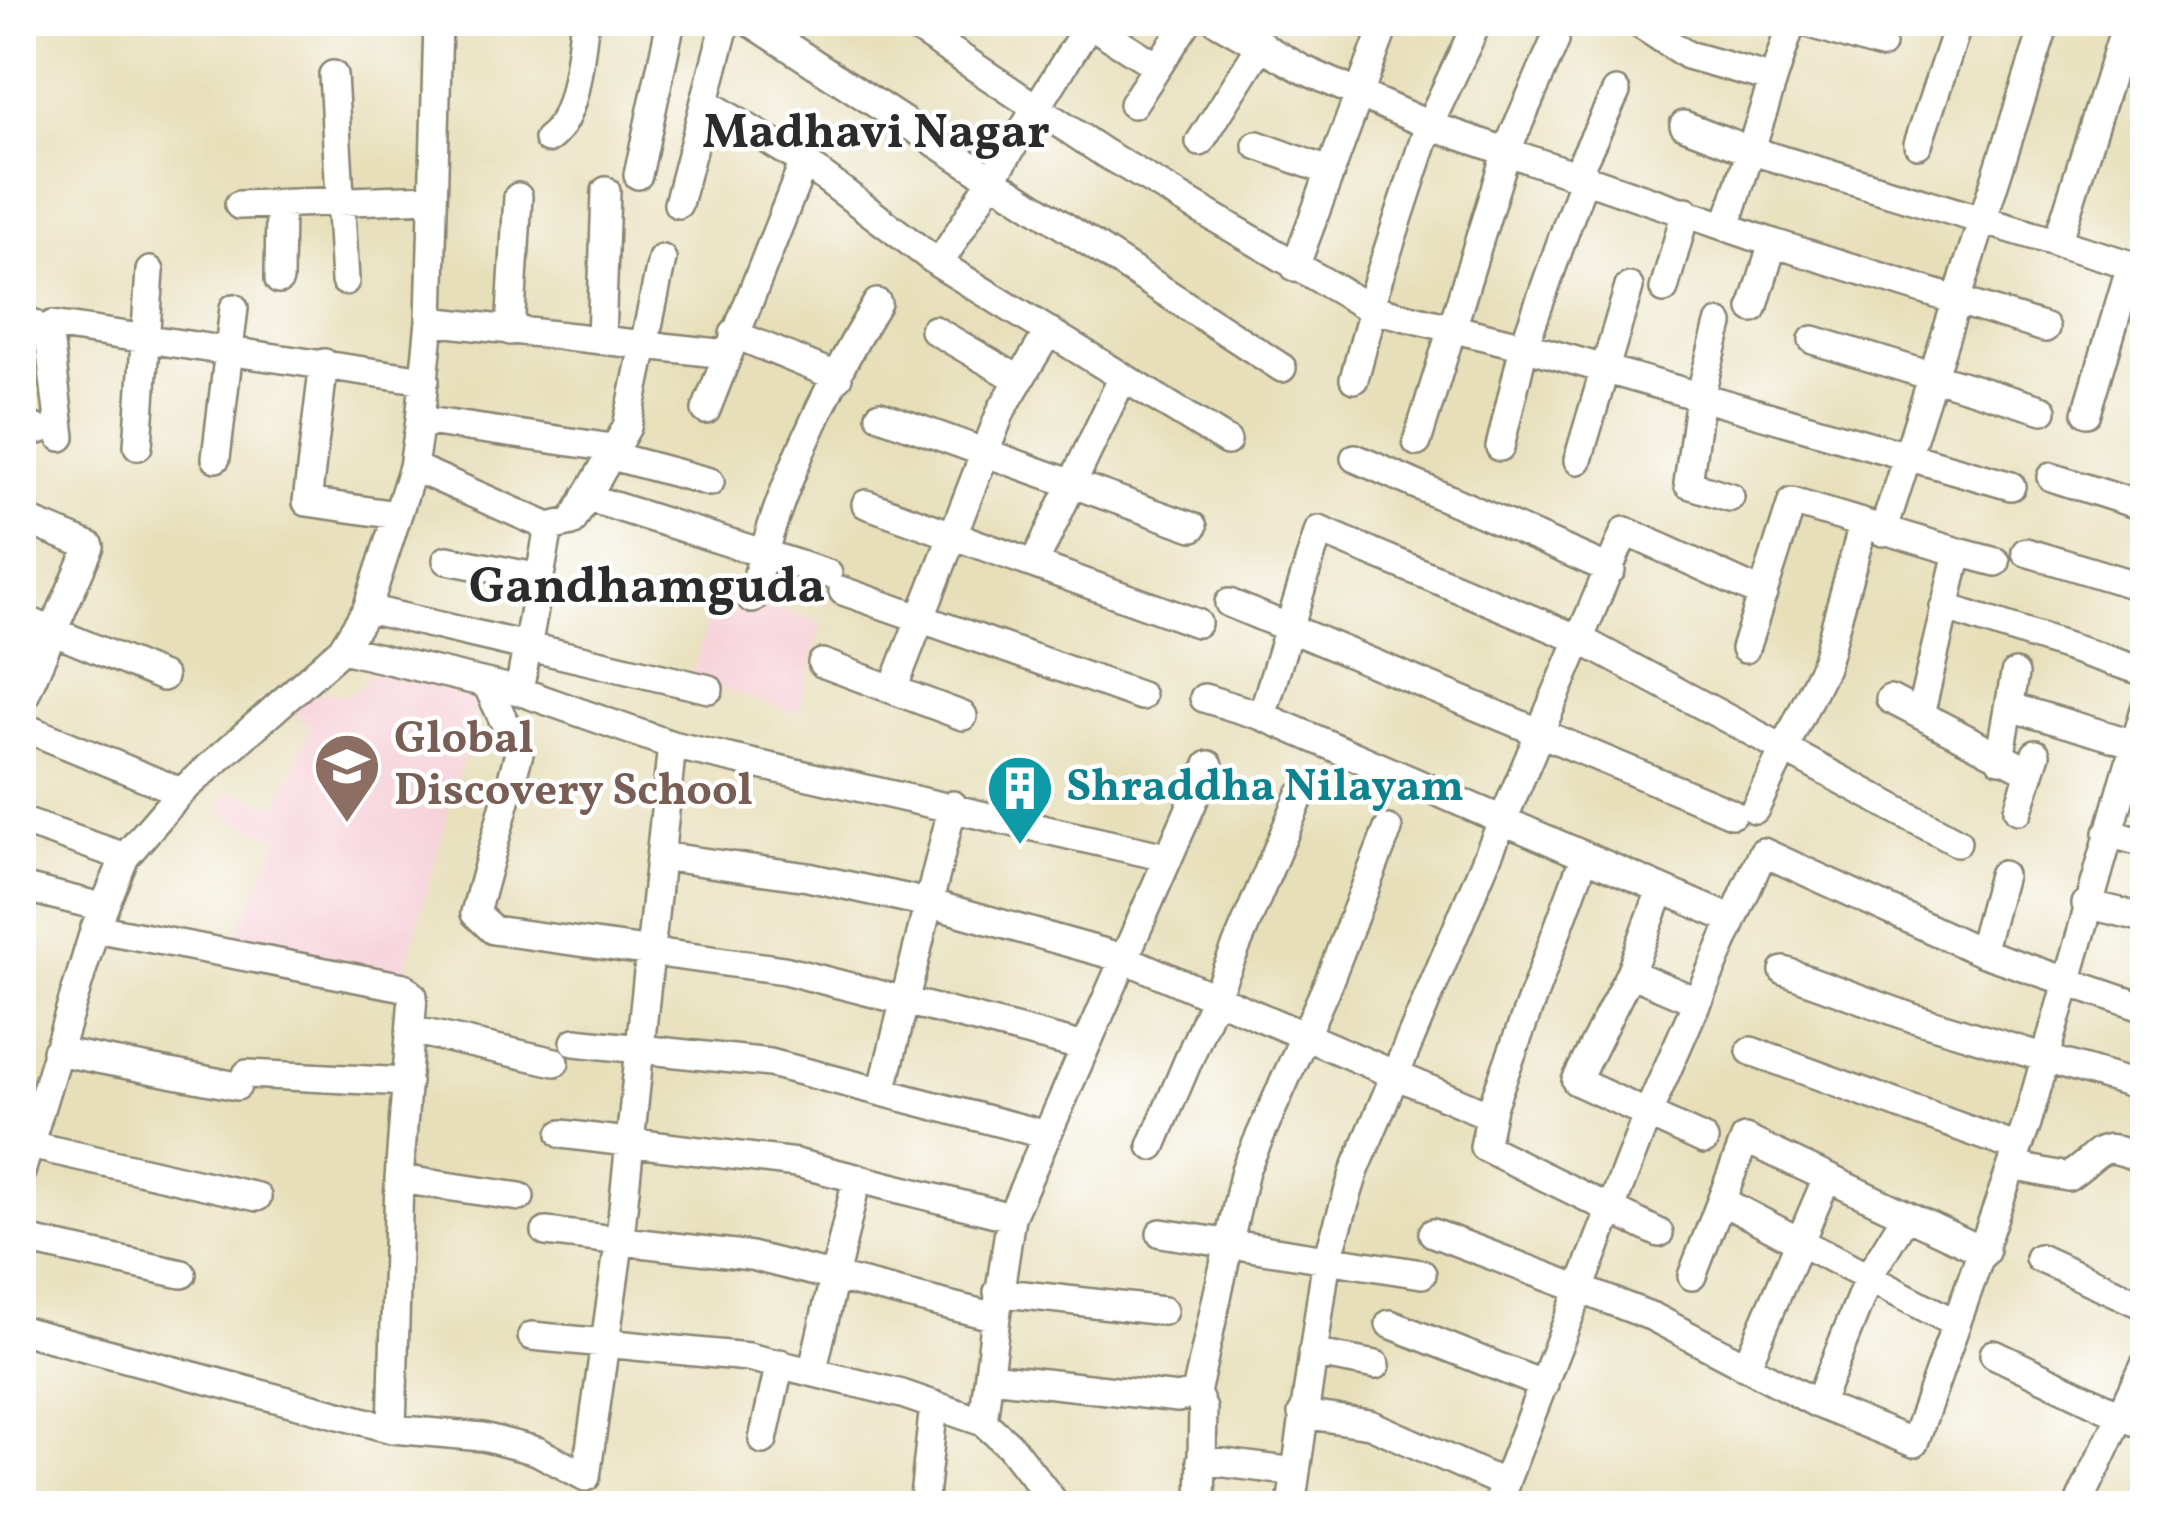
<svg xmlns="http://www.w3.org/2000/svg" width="2166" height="1527" font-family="Vollkorn,serif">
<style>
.built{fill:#f6cfd7}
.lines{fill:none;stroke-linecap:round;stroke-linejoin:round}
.minor-casing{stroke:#898572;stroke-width:32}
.minor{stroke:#fff;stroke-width:27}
.labels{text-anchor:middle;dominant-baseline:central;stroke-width:9;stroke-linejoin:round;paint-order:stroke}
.education-label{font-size:45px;font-weight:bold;fill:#785e54;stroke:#fff;text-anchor:start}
.culture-label{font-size:45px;font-weight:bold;fill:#0d838f;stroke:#fff;text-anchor:start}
.neighbourhood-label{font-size:48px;font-weight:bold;fill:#2b2b2b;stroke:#fff}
.quarter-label{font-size:51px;font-weight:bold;fill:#2b2b2b;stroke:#fff}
</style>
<rect width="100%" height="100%" fill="#fff"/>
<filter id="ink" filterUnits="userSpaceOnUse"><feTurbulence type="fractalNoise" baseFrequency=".00833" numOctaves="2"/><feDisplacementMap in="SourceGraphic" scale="24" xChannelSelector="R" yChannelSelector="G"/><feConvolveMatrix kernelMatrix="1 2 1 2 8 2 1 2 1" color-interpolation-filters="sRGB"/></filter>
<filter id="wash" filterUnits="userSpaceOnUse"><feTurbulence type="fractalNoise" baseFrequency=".004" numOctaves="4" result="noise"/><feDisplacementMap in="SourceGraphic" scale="48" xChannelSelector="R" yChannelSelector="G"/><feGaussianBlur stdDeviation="2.7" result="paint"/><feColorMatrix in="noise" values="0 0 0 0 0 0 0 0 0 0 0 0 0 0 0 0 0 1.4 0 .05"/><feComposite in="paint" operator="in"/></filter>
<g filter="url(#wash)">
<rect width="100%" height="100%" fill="#e7dfba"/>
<!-- built -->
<path class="built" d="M715,593L822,621L799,713L691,680Z
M373,666L480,697L405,972L230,949L279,838L219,813L226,791L278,805L311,727L290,711L313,691L347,696L360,688Z"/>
</g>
<g filter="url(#ink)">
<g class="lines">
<defs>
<path id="minor" d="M749,21L1282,368
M906,21L1104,153L1369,308L1524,346L2011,486
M1217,21L1302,69L1429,125L1773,243L2045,328
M1635,21L1687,55L1770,78
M1801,21L1881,45
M1090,24L1157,66
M333,75L345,281
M705,102L804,162L939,264L1227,441
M1133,104L1188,21
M1684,125L1749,150L2145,269
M548,139C578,118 579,55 585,21
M1200,142L1262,44
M1918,144L1959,21
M1257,145L1331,172
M1577,173L1616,92
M638,175L671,21
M678,204L726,21
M239,205L432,198
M1727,224L1792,21
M2057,243L2127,21
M939,264L1091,21
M1295,267L1386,21
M279,280L280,205
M1664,289L1686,211
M1369,308L1429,125L1478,21
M1753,309L1773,243
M21,319L32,323L21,349
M430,321L726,354
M1719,324L1700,396L1688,484L1730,497
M934,330L1020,380
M510,331L518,197
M734,334L838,377
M601,339L606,191
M1813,340L2043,410
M324,363L307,502L397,515
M1354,379L1373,309
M706,410L804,162
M2087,413L2131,265
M880,415L1193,527
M420,420L612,448
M21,423L39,430
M61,437L48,328L52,325L425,380
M1417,442L1507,150L1555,41
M138,446L150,271
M1500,447L1524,346L1585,175
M608,455L710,482
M216,458L234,308
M1355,458L1611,570
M1578,460L1629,287
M413,467L549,527L572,522L627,427L662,259
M2051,477L2145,507
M586,497L828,574
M866,504L1197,623
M21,518L90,546L21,704
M1883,532L2046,21
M1958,552L1996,562
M2026,552L2145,588
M447,560L536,577
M1034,564L1123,377
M843,591L1141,696
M752,599C772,503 826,386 877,303
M1229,603L1732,813
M1944,607L2145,672
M367,609L709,689
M21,618L163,677
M342,649L519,691L549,527
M1745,649L1792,502L1958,552L1921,711
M822,663L963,716
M488,687L519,753L475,913L493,930L784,970L1085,1047
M893,689L1002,409L1049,331
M519,691L672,745L1166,857
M1204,698L1262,716L1733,920
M1890,699L2030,772
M2011,707L2145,747
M1262,716L1319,530L1581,640L1957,842
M21,726L181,792
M2000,759L2015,674
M1755,809L1824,667L1863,525
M2018,810L2036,754
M21,821L125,857
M2108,833L2145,843
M661,856L808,877L928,903L1123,958L1482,1112L1492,1107L1584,858
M21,887L102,907
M1661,890L1630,973L1576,1081L1704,1140
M2086,904L2145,918
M95,928L404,987L413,996L399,1179L392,1429
M1981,952L2002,875
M1784,971L1913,1018L2145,1088
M1630,973L1696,1001
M411,1030L555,1062
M575,1042L770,1063L1047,1135
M56,1051L237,1086
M1751,1051L2018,1148
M247,1074L407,1082
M882,1092L953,805
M1492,1107L1484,1147L1659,1233
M562,1134L796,1163L1011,1217
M21,1143L257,1197
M1152,1146L1300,796
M2013,1166L2068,1177C2104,1154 2095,1137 2145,1161
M21,1172L95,928L125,857L181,792L342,649L367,609L413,467L420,420L430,321L438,21
M399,1179L520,1197
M1722,1201L1953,1322
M546,1232L751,1256L996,1317L1011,1217L1209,765
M1161,1233L1422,1274
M1433,1233L1653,1317L1818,1404L1914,1443L2027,1123L2145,709
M21,1239L182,1274
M2039,1258L2145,1306
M1692,1276L1745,1139L1985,1252
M998,1292L1163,1311
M1390,1324L1544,1385
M21,1330L392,1429L483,1437L537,1451L586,1477L620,1237L672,745
M532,1336L748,1357L902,1394L983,1422L1010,1446L1057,1506
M1312,1353L1376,1365
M1994,1354L2145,1426
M1746,1367L1827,1178
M813,1369L857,1178
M990,1377L1178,1398L1196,1393L1245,1170L1328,983L1388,829
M1196,1393L1203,1409L1201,1506
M1818,1404L1870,1274L1906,1215
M1302,1414L1370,1424L1505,1484
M983,1422L996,1317
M763,1440L780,1363
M1201,1460L1296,1472
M923,1506L934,1405
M1291,1506L1326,1264L1355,1170L1625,531L1763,594
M1496,1506L1648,1113L1763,852L1981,952L2145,1008
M2083,1506L2081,1499L2145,1364"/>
</defs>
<!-- minor casing -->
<use href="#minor" class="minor-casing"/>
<!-- minor -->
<use href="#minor" class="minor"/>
</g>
</g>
<!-- icons -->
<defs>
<symbol id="school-pin" viewBox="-11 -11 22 30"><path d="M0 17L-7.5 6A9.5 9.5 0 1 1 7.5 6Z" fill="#8d6e63" stroke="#fff"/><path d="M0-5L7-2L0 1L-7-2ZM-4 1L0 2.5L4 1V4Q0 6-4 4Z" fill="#fff"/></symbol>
<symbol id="building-pin" viewBox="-11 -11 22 30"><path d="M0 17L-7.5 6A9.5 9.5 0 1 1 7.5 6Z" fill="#0f9aa8" stroke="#fff"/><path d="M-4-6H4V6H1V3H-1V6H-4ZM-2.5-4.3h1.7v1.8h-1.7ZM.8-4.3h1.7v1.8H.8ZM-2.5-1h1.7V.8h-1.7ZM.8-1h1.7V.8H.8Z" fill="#fff"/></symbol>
</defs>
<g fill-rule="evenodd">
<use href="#school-pin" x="309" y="728" width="76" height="104"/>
<use href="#building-pin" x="982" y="750" width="76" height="104"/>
</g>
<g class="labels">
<!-- education labels -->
<g class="education-label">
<text x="394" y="740">Global<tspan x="394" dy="52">Discovery School</tspan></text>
</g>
<!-- culture labels -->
<g class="culture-label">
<text x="1066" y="788">Shraddha Nilayam</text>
</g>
<!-- neighbourhood labels -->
<g class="neighbourhood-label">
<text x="876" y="134">Madhavi Nagar</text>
</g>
<!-- quarter labels -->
<g class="quarter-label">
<text x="647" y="588">Gandhamguda</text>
</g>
</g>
<!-- margin -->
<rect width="2166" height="1527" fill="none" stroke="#fff" stroke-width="72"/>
</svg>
